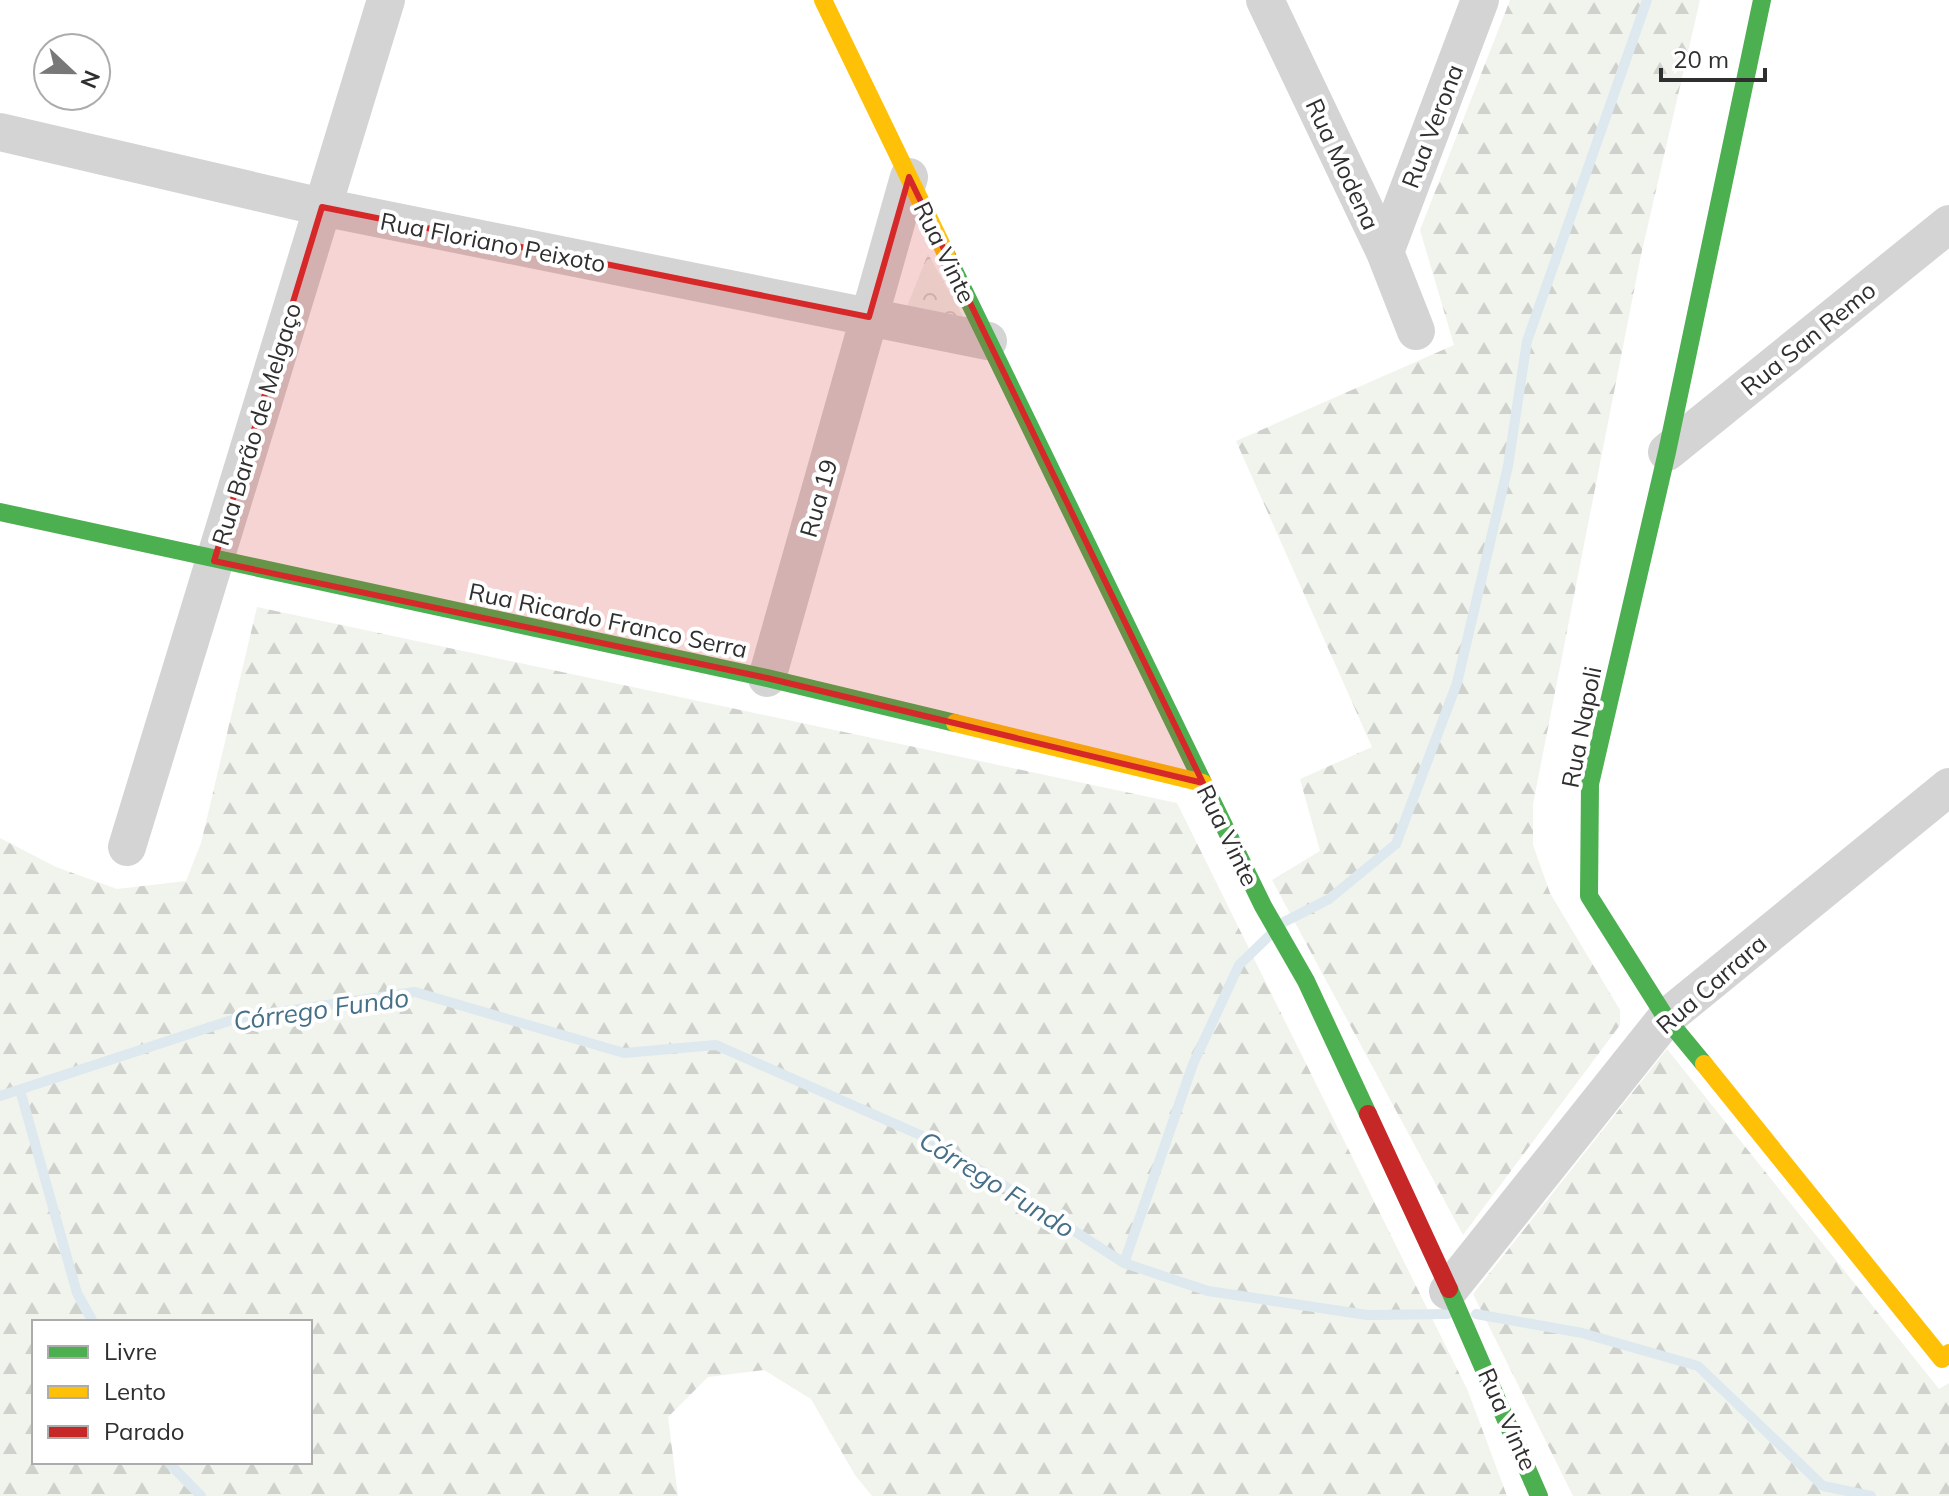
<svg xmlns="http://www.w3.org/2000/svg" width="1949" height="1496" font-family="Mulish,sans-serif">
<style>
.forest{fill:url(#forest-firs);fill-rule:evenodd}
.park{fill:url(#park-crowns)}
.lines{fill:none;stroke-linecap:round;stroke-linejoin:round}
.stream{stroke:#dde8ef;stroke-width:10}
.street{stroke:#d4d4d4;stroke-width:38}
.fast{stroke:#4caf50;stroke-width:18}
.slow{stroke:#ffc107;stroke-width:18}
.jam{stroke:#c62828;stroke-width:18}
.marked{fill:#d62828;fill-opacity:0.2;stroke:#d62828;stroke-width:6;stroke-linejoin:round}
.labels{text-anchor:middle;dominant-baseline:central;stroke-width:8;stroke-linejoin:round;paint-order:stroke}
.street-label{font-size:24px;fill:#2f2f2f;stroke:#fff}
.water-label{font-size:26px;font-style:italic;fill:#466f88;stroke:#fff}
</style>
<defs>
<pattern id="forest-firs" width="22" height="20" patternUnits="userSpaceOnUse" patternTransform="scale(2)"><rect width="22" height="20" fill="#f1f4ed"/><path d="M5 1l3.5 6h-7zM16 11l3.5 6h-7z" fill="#cfd2cc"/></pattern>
<pattern id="park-crowns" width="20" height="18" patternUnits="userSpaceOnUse" patternTransform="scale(2)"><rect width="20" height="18" fill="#f1f4ed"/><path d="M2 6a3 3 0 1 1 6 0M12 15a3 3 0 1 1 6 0" fill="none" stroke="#cfd2cc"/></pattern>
</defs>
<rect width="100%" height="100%" fill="#fff"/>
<!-- forest -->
<path class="forest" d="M1510,0H1700L1641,255L1533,804V845L1550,893L1620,1010V1025L1463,1235L1272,880L1320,851L1300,779L1372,747L1236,441L1454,345L1420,230Z
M257,607L1177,803L1468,1391L1507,1496H872L855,1475L811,1399L764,1370L708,1377L668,1417L678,1496H0V838L56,867L117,889L186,881L201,843ZM310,1322V1462H34V1322Z
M1667,1049L1939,1389L1949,1383V1496H1573L1473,1294Z"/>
<!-- park -->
<path class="park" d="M928,254L963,316L906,309Z"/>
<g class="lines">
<!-- stream -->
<path class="stream" d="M1284,922L1329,899L1396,844L1457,683L1508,466L1527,341L1647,0
M20,1090L77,1293L93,1322
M0,1096L238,1018L415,992L624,1053L716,1045L936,1142L1124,1263L1208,1291L1367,1315L1448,1314
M1124,1263L1193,1064L1239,965L1270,935
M1476,1314L1582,1333L1698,1366L1823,1486L1871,1496
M168,1462L201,1496"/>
<!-- street -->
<path class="street" d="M1265,0L1385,252L1416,331
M0,132L322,207L988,341
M1385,252L1480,0
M1667,452L1949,224
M767,678L909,177
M127,847L386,0
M1448,1291L1666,1018L1949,787"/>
<!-- fast -->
<path class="fast" d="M946,254L1263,906L1306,981L1368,1114
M0,512L767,678L955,723
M1704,1064L1666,1018L1589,896L1590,784L1667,452L1762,0
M1449,1289L1539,1496"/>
<!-- slow -->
<path class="slow" d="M823,0L946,254
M955,723L1203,783
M1704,1064L1942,1359L1949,1353"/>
<!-- jam -->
<path class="jam" d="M1368,1114L1449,1289"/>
</g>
<!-- marked area -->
<path class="marked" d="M909,177L1203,783L767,678L214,561L322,207L869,317Z"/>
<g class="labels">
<!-- street labels -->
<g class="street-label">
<text transform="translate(1432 126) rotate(-69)">Rua Verona</text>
<text transform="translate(1343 164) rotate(65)">Rua Modena</text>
<text transform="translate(493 242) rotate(11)">Rua Floriano Peixoto</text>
<text transform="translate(945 252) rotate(64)">Rua Vinte</text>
<text transform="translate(1808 338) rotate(-39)">Rua San Remo</text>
<text transform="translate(256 424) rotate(-73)">Rua Barão de Melgaço</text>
<text transform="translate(818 498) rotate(-74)">Rua 19</text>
<text transform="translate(608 620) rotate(12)">Rua Ricardo Franco Serra</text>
<text transform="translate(1581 727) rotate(-79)">Rua Napoli</text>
<text transform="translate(1228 835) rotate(64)">Rua Vinte</text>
<text transform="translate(1711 984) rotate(-41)">Rua Carrara</text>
<text transform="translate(1508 1419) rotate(66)">Rua Vinte</text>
</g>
<!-- water labels -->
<g class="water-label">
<text transform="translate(321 1009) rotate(-8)">Córrego Fundo</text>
<text transform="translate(997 1184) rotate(32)">Córrego Fundo</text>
</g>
</g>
<!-- legend -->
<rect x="32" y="1320" width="280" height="144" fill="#ffffff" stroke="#acacac" stroke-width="2"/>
<rect x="48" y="1346" width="40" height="12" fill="#4caf50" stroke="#acacac" stroke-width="2"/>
<text x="104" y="1360" font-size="24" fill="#2f2f2f">Livre</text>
<rect x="48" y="1386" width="40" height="12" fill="#ffc107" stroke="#acacac" stroke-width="2"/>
<text x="104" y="1400" font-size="24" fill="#2f2f2f">Lento</text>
<rect x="48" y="1426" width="40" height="12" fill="#c62828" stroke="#acacac" stroke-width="2"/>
<text x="104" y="1440" font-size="24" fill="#2f2f2f">Parado</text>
<!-- north arrow -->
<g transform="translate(72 72) rotate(112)"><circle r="38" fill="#ffffff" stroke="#acacac" stroke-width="2"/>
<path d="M0-6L14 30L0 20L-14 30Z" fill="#787878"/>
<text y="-12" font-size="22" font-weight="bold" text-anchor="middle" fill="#2f2f2f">N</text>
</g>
<!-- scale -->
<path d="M1661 68v12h104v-12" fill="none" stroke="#2f2f2f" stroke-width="4"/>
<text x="1673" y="68" font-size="24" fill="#2f2f2f" stroke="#ffffff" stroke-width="6" paint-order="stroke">20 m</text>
</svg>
